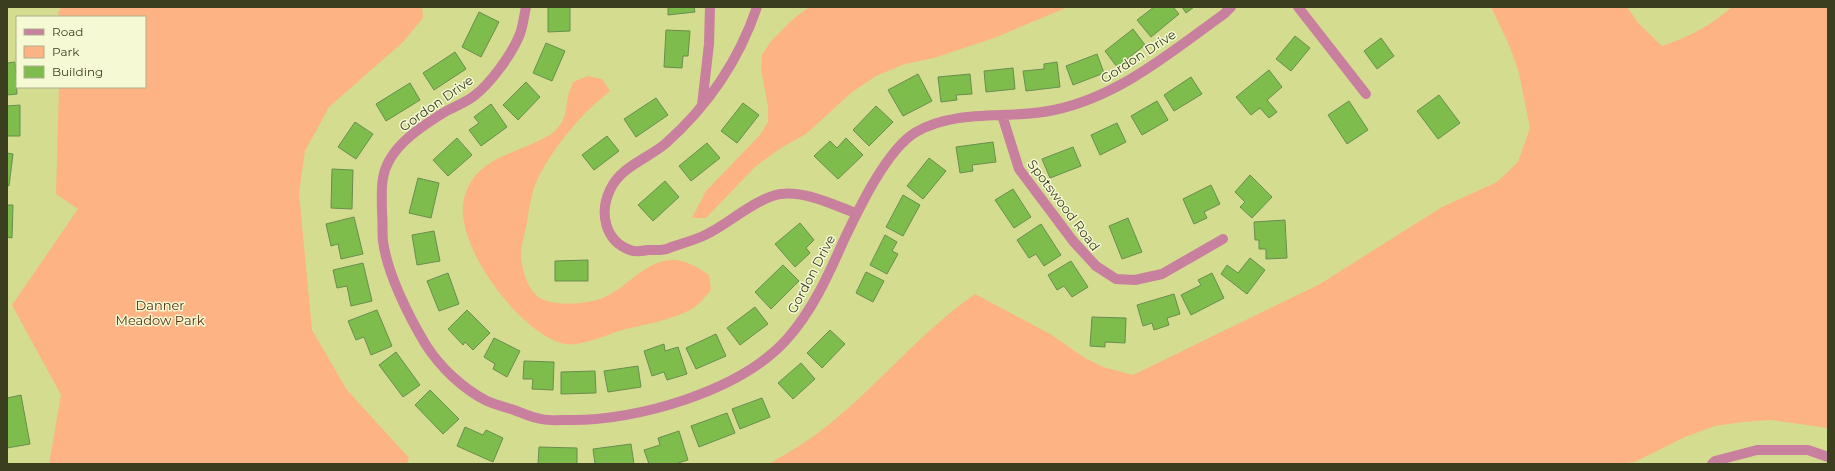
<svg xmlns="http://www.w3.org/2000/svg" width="1835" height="471" font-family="Montserrat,sans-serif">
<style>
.green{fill:#fdb383}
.building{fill:#7ebc4c;stroke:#698e4f}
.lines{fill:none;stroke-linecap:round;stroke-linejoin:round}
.minor{stroke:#c97f9e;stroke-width:10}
.labels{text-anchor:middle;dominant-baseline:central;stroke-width:3;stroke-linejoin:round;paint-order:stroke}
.street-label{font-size:13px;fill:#3b3f1f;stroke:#f5fad4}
.park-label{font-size:13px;fill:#582e0e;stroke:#f5fad4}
</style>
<rect width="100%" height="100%" fill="#d4dc90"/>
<!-- green -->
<path class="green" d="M61,7H422L423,18L403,42L329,107L305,151L299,193L312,330L347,390L409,458L407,464H49L61,395L12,305L78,209L56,194L59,87H145V17H59L58,13Z
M809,7H1068L994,38L934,58L905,64L876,76L852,92L806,134L781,148L756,166L706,218H692L706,191L760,135L768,122V107L761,69L762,55L771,41L793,19Z
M1491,7H1627L1639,24L1662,46C1691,36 1708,27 1732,7H1828V428L1771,420L1743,422L1715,426L1685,437L1635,462L1618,464H769C791,451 813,438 832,422C881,382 923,330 975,294L1050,334L1085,358L1103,367L1133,375L1320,284L1442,207L1497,182L1518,162L1530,128L1519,73L1510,47Z
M588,76L602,79L610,91C582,113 556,144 539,176C532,190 529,208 527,223C525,233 521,245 521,256C522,269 526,285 536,295C547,307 582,304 597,300C622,293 638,267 664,261C681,257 696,266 709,275L711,290C705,297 698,306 690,310C670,320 648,324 626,329C610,333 582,347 565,344C521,335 453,245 464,199C473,162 506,156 536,142C546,137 554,134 560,125C567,116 566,106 568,96C569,91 572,86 573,82Z"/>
<!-- building -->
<path class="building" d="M548,7H570V31L548,32Z
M668,7H694L695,12L668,15Z
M1154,7H1173L1179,14L1151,37L1137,20Z
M1182,7H1194L1186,13Z
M479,12L499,22L481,57L462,47Z
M1133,29L1145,45L1117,67L1105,51Z
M666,30L690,31L688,56H683L682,68L664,67Z
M1295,36L1310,48L1291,71L1276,59Z
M1381,38L1394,56L1377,69L1364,51Z
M546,43L565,51L552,81L533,73Z
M455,52L466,69L434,90L423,73Z
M1097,54L1104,73L1073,85L1066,66Z
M15,62L17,94L7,95V63Z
M1057,62L1060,87L1026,91L1023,71L1044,69V64Z
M1013,68L1015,89L986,92L984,71Z
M1269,70L1282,87L1267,100L1277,112L1269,118L1260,108L1251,115L1236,97Z
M918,74L932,101L903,116L888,90Z
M970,74L972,94L956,95L957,100L941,102L938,77Z
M1191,77L1202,94L1174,111L1164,95Z
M526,82L540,97L518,120L503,105Z
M410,83L420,100L386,121L376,104Z
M1439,95L1460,123L1438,139L1417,111Z
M656,98L668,115L636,137L624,119Z
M1157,101L1168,120L1142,135L1131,116Z
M1349,101L1368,130L1347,144L1328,115Z
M743,103L759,115L737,143L721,131Z
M491,104L507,127L481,146L469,130L479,123L474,117Z
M20,105V136H7V106Z
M876,106L893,122L869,146L853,130Z
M355,122L373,134L356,159L338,147Z
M1117,123L1126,142L1100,155L1091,135Z
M607,136L619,151L594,170L582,155Z
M457,138L472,155L448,176L433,160Z
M846,138L863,155L838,179L814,156L830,141L837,148Z
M993,142L996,162L972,165L973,171L960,173L956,147Z
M707,143L720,158L691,181L679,166Z
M1073,147L1081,166L1050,178L1042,159Z
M7,153L13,154L9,186L7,185Z
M929,158L946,171L923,199L907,186Z
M332,169L353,170L352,209L331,208Z
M1250,175L1272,197L1252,218L1240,207L1245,202L1235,192Z
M418,178L439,183L431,218L409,213Z
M665,181L679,197L653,221L638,205Z
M1211,185L1220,204L1204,212L1207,218L1194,224L1183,199Z
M1013,189L1031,217L1014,228L995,200Z
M903,195L920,205L903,236L886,227Z
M7,205H13L12,238L7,237Z
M354,217L363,254L341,259L338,244L331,246L326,224Z
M1128,218L1142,252L1122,259L1109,226Z
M1285,220L1287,258L1266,259V249H1259V240H1255L1254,222Z
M800,223L814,240L806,248L810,253L795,267L775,244Z
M1041,224L1061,255L1044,266L1036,254L1029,258L1017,240Z
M434,231L440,261L417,265L412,235Z
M885,235L897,242L892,251L898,254L887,274L870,265Z
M1250,258L1265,270L1247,294L1221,274L1227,265L1238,273Z
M588,260V281H555V261Z
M1071,261L1088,287L1072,297L1064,286L1057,290L1048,275Z
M363,263L372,301L351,306L347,286L337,288L333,270Z
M783,265L799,281L771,309L755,292Z
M866,272L884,281L873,302L856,293Z
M448,273L459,304L439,311L427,281Z
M1212,273L1224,298L1191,315L1181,295L1201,285L1198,280Z
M1174,294L1180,314L1167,318L1169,325L1154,330L1152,323L1143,326L1137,305Z
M755,307L768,324L740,345L727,328Z
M377,310L392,346L371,355L364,337L356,340L348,321Z
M467,310L490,333L473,350L465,342L463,345L448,329Z
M1092,317L1126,318L1125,343L1105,342V347L1090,346Z
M830,330L845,344L822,368L807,353Z
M716,334L726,356L696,369L686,348Z
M494,338L520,351L507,377L493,369L495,364L484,357Z
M664,344L665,351L678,347L687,374L667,380L664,372L652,376L644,351Z
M396,352L420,385L403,397L379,365Z
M524,361L554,362L553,390L532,389L533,379H523Z
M801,363L815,379L793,399L778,383Z
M638,366L641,387L608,392L604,371Z
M595,371L596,393L561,394V372Z
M430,390L459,419L443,434L415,405Z
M21,395L30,444L7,448V398Z
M762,398L770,417L740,429L732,409Z
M727,413L735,433L699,447L691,426Z
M465,427L483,435L486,430L503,438L493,462L457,446Z
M679,431L688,460L678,463V464H649L644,450L660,445L658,438Z
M631,444L634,464H595L593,449Z
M539,447L577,448V464H538Z"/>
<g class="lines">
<!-- minor -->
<path class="minor" d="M526,7C524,16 523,26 520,34C512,54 491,83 474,96C465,103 453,107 443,113C419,128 388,148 383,178C381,189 382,202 382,213C383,222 382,232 383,241C387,273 409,317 426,345C440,367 463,389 487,401C496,405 505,407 514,410C522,413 532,418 541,419C549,421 560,420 569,420C637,421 741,391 787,339C812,311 828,276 843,242C858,210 887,149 916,132C957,108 1010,120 1054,110C1120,96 1171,52 1224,14L1231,7
M757,7C739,60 707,107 665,144C647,159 620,167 610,190C599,213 605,241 630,250C635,252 643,251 648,250C656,250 663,251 669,248C682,243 697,240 709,233C729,223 758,197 781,194C806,191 833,205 856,213
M1298,7L1366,94
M702,105L709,44L710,7
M1002,115L1019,169L1073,241L1096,266L1116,279L1135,280L1162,274L1223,239
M1712,464L1715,461L1757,450H1808L1828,457"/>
</g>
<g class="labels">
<!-- street labels -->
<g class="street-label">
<text transform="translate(1138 56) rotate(-33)">Gordon Drive</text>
<text transform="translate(436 103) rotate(-35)">Gordon Drive</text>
<text transform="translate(1064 205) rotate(53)">Spotswood Road</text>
<text transform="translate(811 274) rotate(-62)">Gordon Drive</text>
</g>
<!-- park labels -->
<g class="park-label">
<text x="160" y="305">Danner<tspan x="160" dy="15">Meadow Park</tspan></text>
</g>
</g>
<!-- border -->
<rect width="1835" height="471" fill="none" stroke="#3b3f1f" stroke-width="16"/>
<!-- legend -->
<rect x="16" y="16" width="130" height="72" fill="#f5fad4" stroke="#abaf8c"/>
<rect x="24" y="29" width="20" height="6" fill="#c97f9e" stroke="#abaf8c"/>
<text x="52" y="36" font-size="12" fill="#3b3f1f">Road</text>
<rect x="24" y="46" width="20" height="12" fill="#fdb383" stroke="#abaf8c"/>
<text x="52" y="56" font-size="12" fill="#3b3f1f">Park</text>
<rect x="24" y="66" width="20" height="12" fill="#7ebc4c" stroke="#abaf8c"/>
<text x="52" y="76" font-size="12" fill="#3b3f1f">Building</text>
</svg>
